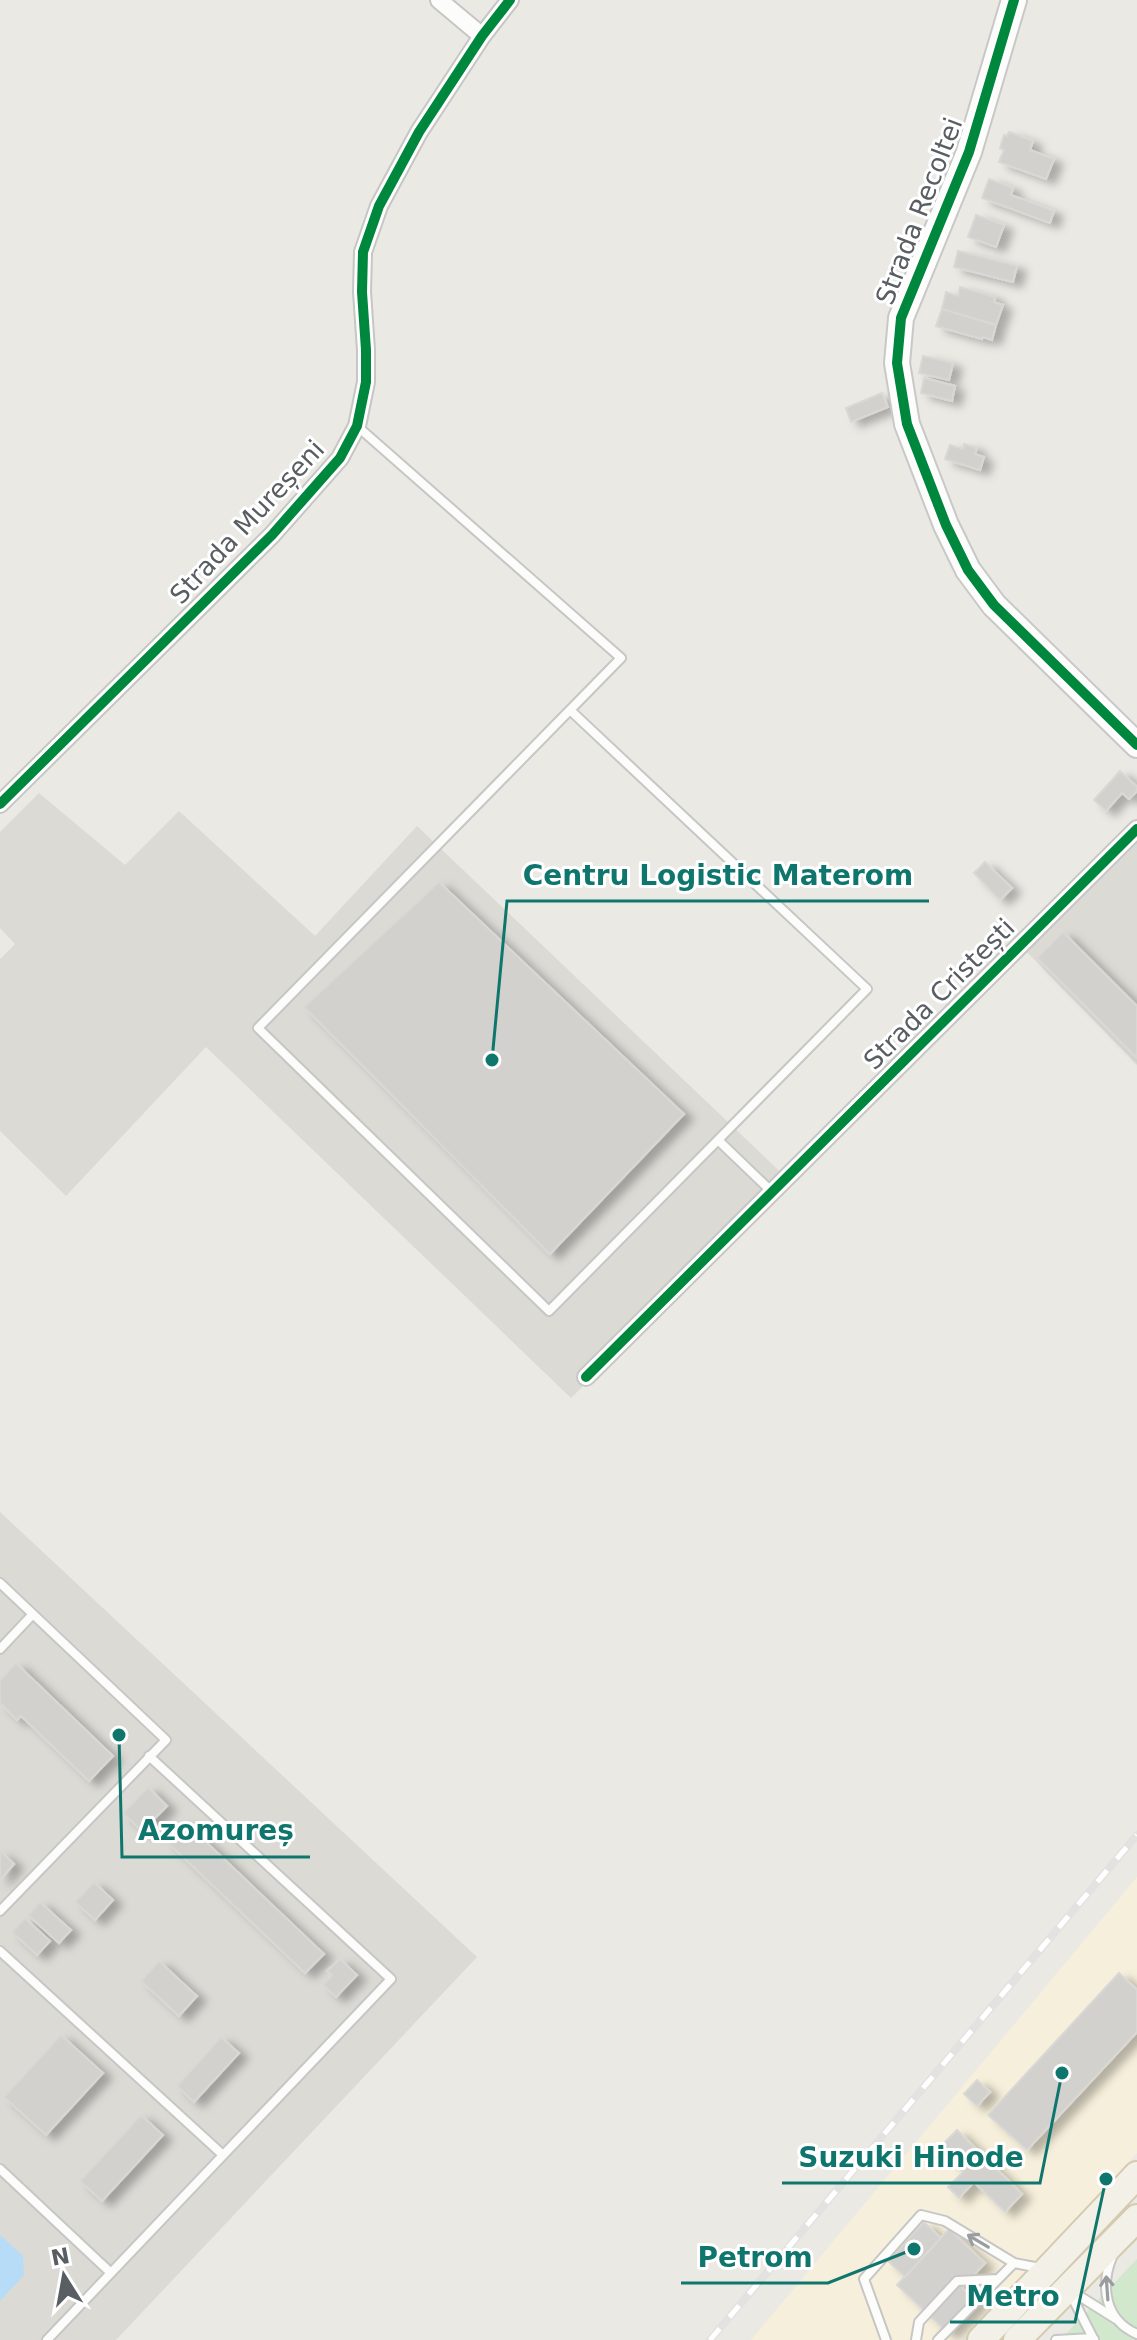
<svg xmlns="http://www.w3.org/2000/svg" width="1137" height="2340" font-family="'DejaVu Sans',sans-serif">
<style>
.commercial{fill:#f6efdb}
.industrial{fill:#dcdad5}
.green{fill:#d1e8cd}
.water{fill:#b6dcf7}
.building{fill:#d2d1ce;stroke:#dad8d4;stroke-width:2;filter:url(#shadow)}
.lines{fill:none;stroke-linecap:round;stroke-linejoin:round}
.lane-casing{stroke:#c6c6c5;stroke-width:12}
.street-casing{stroke:#c6c6c5;stroke-width:20}
.secondary-casing{stroke:#c8c8c8;stroke-width:28}
.primary-casing{stroke:#d4cab0;stroke-width:30}
.lane{stroke:#fcfcfb;stroke-width:8}
.street{stroke:#fcfcfb;stroke-width:16}
.secondary{stroke:#fcfcfb;stroke-width:24}
.primary{stroke:#f2f0e7;stroke-width:26}
.rail-casing{stroke:#e2e2e1;stroke-width:8}
.rail{stroke:#fff;stroke-width:5;stroke-dasharray:15;stroke-linecap:butt}
.cycleway-casing{stroke:#fff;stroke-width:15}
.cycleway{stroke:#00873e;stroke-width:10}
.oneway{stroke:#9a9da0}
.labels{text-anchor:middle;dominant-baseline:central;stroke-width:6;stroke-linejoin:round;paint-order:stroke}
.street-label{font-size:26px;fill:#595e63;stroke:#fff}
.leader{fill:none;stroke:#0f766e;stroke-width:3}
.callout-dot{fill:#0f766e;stroke:#fff;stroke-width:3}
.callout-label{font-size:28px;text-anchor:middle;font-weight:bold;fill:#0f766e;stroke:#fff;stroke-width:6;stroke-linejoin:round;paint-order:stroke}
</style>
<defs>
<filter id="shadow"><feDropShadow dx="9" dy="5" stdDeviation="4" flood-color="#0004"/></filter>
</defs>
<rect width="100%" height="100%" fill="#ebe9e4"/>
<!-- commercial -->
<path class="commercial" d="M1137,1877V2153L962,2340H751Z"/>
<!-- industrial -->
<path class="industrial" d="M39,793L125,865L179,811L315,936L417,826L791,1182L571,1398L206,1047L66,1196L0,1131V959L15,944L0,928V832Z
M1137,834V1065L1022,947Z
M0,1512L477,1957L116,2340H0Z"/>
<!-- green -->
<path class="green" d="M1137,2259V2340H1060Z"/>
<!-- water -->
<path class="water" d="M0,2235L23,2256L24,2275L0,2301Z"/>
<!-- building -->
<path class="building" d="M1009,132L1033,141L1030,150L1054,159L1046,179L999,162L1004,150L1000,148L1004,135L1007,136Z
M989,179L1013,188L1011,195L1054,211L1050,223L982,198Z
M976,215L1004,225L996,247L968,237Z
M958,251L1017,266L1013,282L954,267Z
M960,287L995,297L994,302L1003,305L996,325L942,309L946,292L958,296Z
M942,309L996,325L992,340L983,337L982,339L936,326Z
M923,356L953,363L949,380L919,373Z
M924,378L955,386L952,401L921,393Z
M882,393L888,407L851,422L846,408Z
M964,444L977,448L975,454L984,457L980,470L945,459L950,445L963,449Z
M1120,771L1137,787V791L1129,799L1122,793L1106,811L1094,800Z
M985,862L1012,888L1000,900L974,873Z
M439,882L684,1114L550,1254L304,1007Z
M1063,932L1137,1006V1058L1037,958Z
M16,1663L113,1756L89,1781L21,1716L17,1720L0,1703V1680Z
M148,1787L167,1806L142,1831L123,1813Z
M184,1821L324,1954L305,1973L166,1841Z
M0,1851L14,1864L0,1880Z
M94,1882L113,1900L95,1920L75,1902Z
M40,1902L71,1930L59,1943L28,1915Z
M25,1918L50,1941L37,1955L12,1932Z
M340,1959L357,1975L336,1997L323,1985L332,1975L327,1971Z
M159,1961L197,1996L179,2016L141,1981Z
M1119,1973L1137,1990V2032L1027,2150L988,2115Z
M61,2035L103,2073L46,2135L4,2097Z
M221,2037L239,2053L194,2102L177,2086Z
M977,2080L990,2092L977,2106L964,2094Z
M141,2115L163,2135L102,2201L80,2181Z
M957,2130L1022,2194L1005,2212L974,2182L959,2198L948,2187L963,2172L939,2148Z
M924,2222L941,2238L905,2277L888,2261Z
M949,2229L985,2263L962,2288L979,2302L949,2334L897,2285Z"/>
<g class="lines">
<defs>
<path id="lane" d="M357,426L621,658L258,1028L549,1311L718,1140L771,1191
M570,710L867,989L718,1140
M0,1583L166,1740L0,1911
M0,1649L33,1614
M0,1951L223,2155
M0,2169L111,2273
M1112,2257C1100,2287 1105,2320 1137,2334
M1073,2292L1116,2319
M1070,2293L1093,2338
M47,2340L391,1979L149,1756
M886,2340L864,2279L921,2215L945,2221L1014,2263L1040,2268
M916,2340L919,2322L957,2281L998,2279
M938,2340L1014,2263
M1056,2340L1093,2338L1094,2339"/>
<path id="street" d="M439,0L482,36
M0,804L272,535L340,458L357,426L366,382V350L362,292L363,252L379,206L419,132L482,36L510,0
M586,1377L1137,829"/>
<path id="secondary" d="M1014,0L969,152L901,318L897,363L907,424L946,525L968,570L994,605L1137,745"/>
<path id="primary" d="M981,2340L1137,2175
M1017,2340L1137,2218"/>
</defs>
<!-- lane casing -->
<use href="#lane" class="lane-casing"/>
<!-- street casing -->
<use href="#street" class="street-casing"/>
<!-- secondary casing -->
<use href="#secondary" class="secondary-casing"/>
<!-- primary casing -->
<use href="#primary" class="primary-casing"/>
<!-- lane -->
<use href="#lane" class="lane"/>
<!-- street -->
<use href="#street" class="street"/>
<!-- secondary -->
<use href="#secondary" class="secondary"/>
<!-- primary -->
<use href="#primary" class="primary"/>
<defs>
<path id="rail" d="M710,2340L1137,1835"/>
</defs>
<!-- rail casing -->
<use href="#rail" class="rail-casing"/>
<!-- rail -->
<use href="#rail" class="rail"/>
<defs>
<path id="cycleway" d="M1014,0L969,152L901,318L897,363L907,424L946,525L968,570L994,605L1137,745
M0,804L272,535L340,458L357,426L366,382V350L362,292L363,252L379,206L419,132L482,36L510,0
M586,1377L1137,829"/>
</defs>
<!-- cycleway casing -->
<use href="#cycleway" class="cycleway-casing"/>
<!-- cycleway -->
<use href="#cycleway" class="cycleway"/>
</g>
<!-- one-way arrows -->
<defs><path id="oneway-shaft" d="M-6 0H5M1.5-3L5.5 0L1.5 3" fill="none" stroke-width="1.6" stroke-linecap="round" stroke-linejoin="round" transform="scale(2)"/></defs>
<g class="oneway">
<use href="#oneway-shaft" transform="translate(978 2241) rotate(-149)"/>
<use href="#oneway-shaft" transform="translate(1107 2288) rotate(-94)"/>
</g>
<g class="labels">
<!-- street labels -->
<g class="street-label">
<text transform="translate(919 211) rotate(-69)">Strada Recoltei</text>
<text transform="translate(247 522) rotate(-47)">Strada Mureșeni</text>
<text transform="translate(939 994) rotate(-45)">Strada Cristești</text>
</g>
</g>
<!-- callouts -->
<path class="leader" d="M492 1060L507 901H929M119 1735L122 1857H310M1062 2073L1040 2183H782M914 2249L828 2283H681M1106 2179L1075 2322H950"/>
<g class="callout-dot">
<circle cx="492" cy="1060" r="8"/>
<circle cx="119" cy="1735" r="8"/>
<circle cx="1062" cy="2073" r="8"/>
<circle cx="914" cy="2249" r="8"/>
<circle cx="1106" cy="2179" r="8"/>
</g>
<g class="callout-label">
<text x="718" y="885">Centru Logistic Materom</text>
<text x="216" y="1840">Azomureș</text>
<text x="911" y="2167">Suzuki Hinode</text>
<text x="755" y="2267">Petrom</text>
<text x="1013" y="2306">Metro</text>
</g>
<!-- north arrow -->
<g transform="translate(64 2276) rotate(349)" stroke="#ffffff" stroke-width="6" paint-order="stroke">
<path d="M0-6L14 30L0 20L-14 30Z" fill="#595e63"/>
<text y="-12" font-size="22" font-weight="bold" text-anchor="middle" fill="#595e63">N</text>
</g>
</svg>
